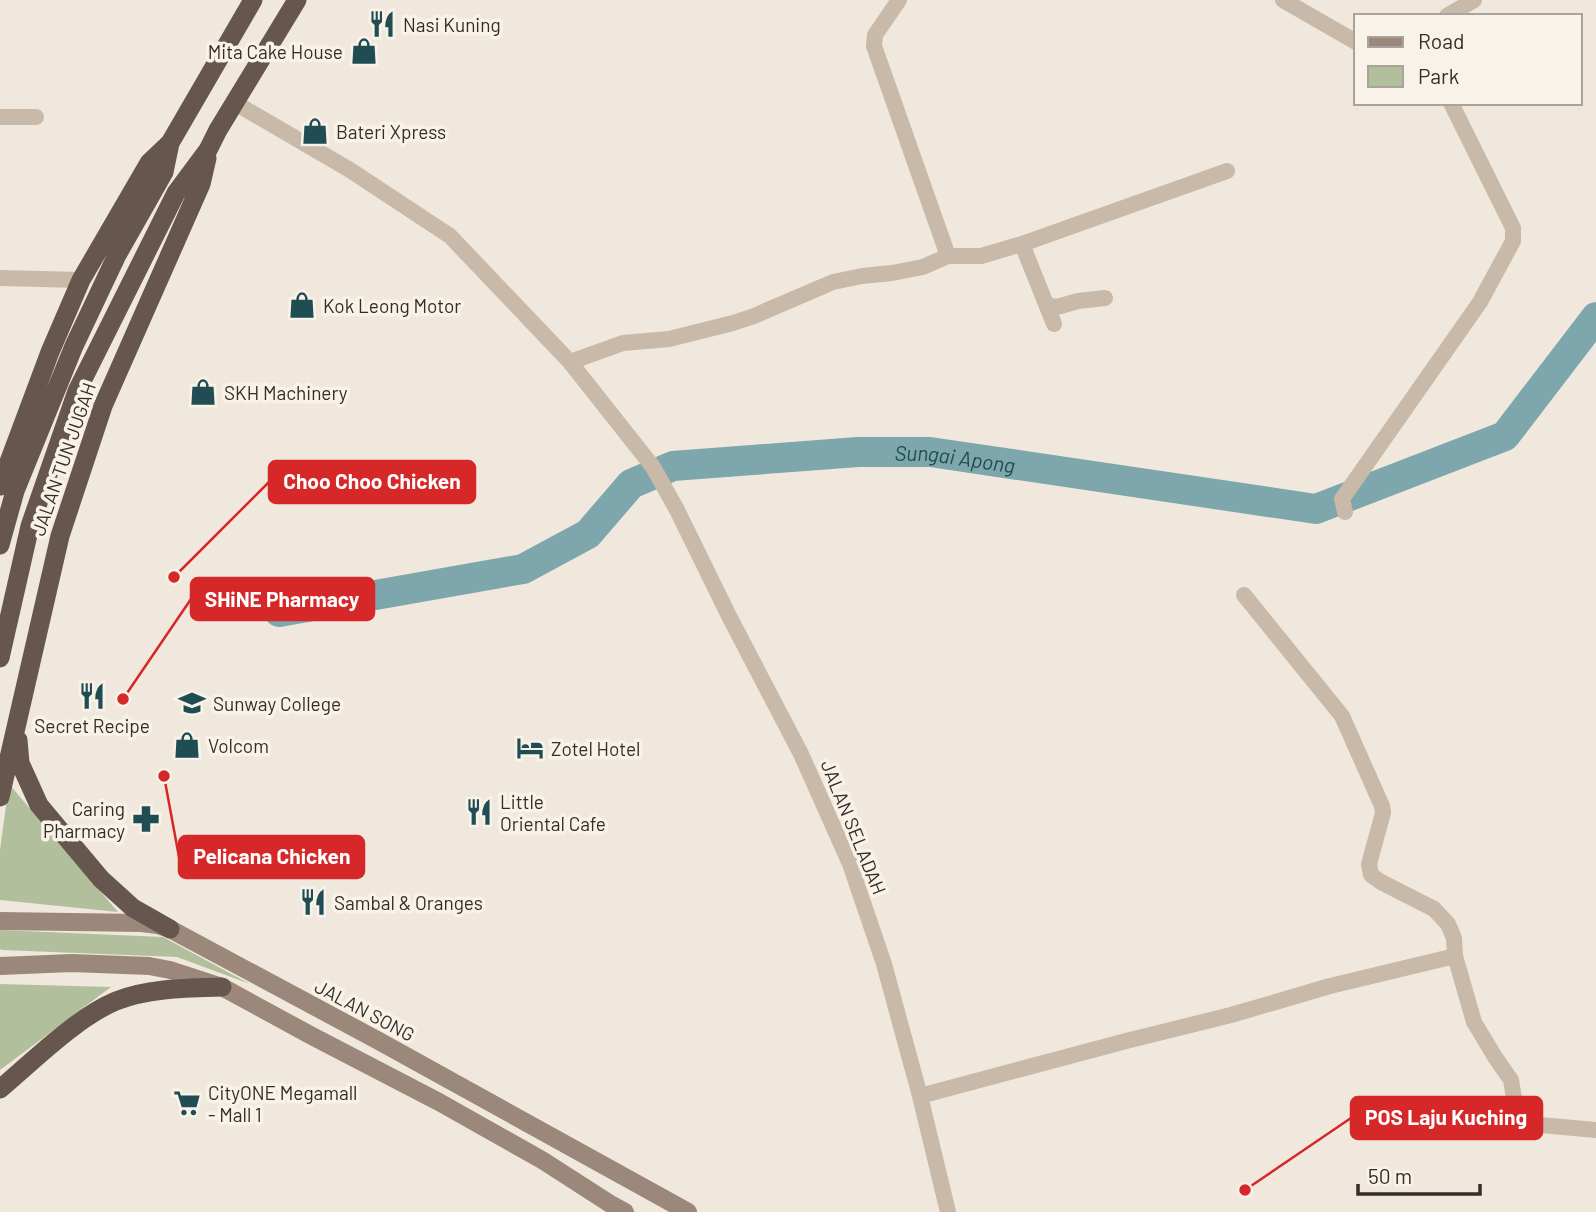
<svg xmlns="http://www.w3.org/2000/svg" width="1596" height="1212" font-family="Barlow,sans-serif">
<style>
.green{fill:#b1bf9d}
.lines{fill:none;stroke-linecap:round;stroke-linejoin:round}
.river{stroke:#7da7ac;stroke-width:30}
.minor{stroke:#c8b9a9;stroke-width:16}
.secondary{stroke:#9b887a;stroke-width:18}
.trunk{stroke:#66564d;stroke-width:19}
.labels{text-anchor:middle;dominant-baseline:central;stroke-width:7;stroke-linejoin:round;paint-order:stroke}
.poi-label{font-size:19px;fill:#352d28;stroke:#f8f2e8;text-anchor:start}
.street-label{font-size:19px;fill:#352d28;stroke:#f8f2e8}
.water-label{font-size:21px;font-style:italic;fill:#204d54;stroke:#f8f2e8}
.leader{fill:none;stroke:#d62828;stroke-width:2.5}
.callout-dot{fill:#d62828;stroke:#f8f2e8;stroke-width:2.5}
.callout{fill:#d62828;stroke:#d62828;stroke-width:2.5}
.callout-label{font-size:21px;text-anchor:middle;font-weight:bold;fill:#fff}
</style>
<rect width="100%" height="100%" fill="#f0e8dc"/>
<!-- green -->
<path class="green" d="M9,784L118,912L0,900V850Z
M0,930L163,937L250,984L177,957L2,950L0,949Z
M0,984L111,987L0,1070Z"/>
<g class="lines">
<!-- river -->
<path class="river" id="s1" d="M279,612L523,569L588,534L631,484L673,466L858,452H930L1316,509L1505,436L1596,317"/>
<!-- minor -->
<path class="minor" d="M899,0L875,35L874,46L948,256
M1283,0L1356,42
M1447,16L1474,0
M235,103L350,170L450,236L570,362L653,467L677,510L729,616L801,754L850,864L884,964L920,1096L948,1212
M0,117H36
M1022,244L1054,324
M0,278L81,280
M1047,305L1057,307L1078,301L1105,298
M570,362L623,343L669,339L733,323L754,316L833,282L862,276L892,273L923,267L948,256H981L1022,244L1227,171
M1345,512L1342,499L1480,302L1513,241V228L1451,103
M1244,595L1342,716L1382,806L1383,813L1369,864L1371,875L1381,882L1434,909L1448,924L1454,938L1455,956L1474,1022L1495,1057L1511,1080L1518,1123
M920,1096L1126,1041L1231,1015L1330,986L1455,956
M1425,1128L1518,1123L1596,1130"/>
<!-- secondary -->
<path class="secondary" d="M0,921L142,923L157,925L170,929L377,1040L688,1212
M0,966L72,963L149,966L170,970L222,987L312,1036L439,1102L542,1160L612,1205L625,1212"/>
<!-- trunk -->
<path class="trunk" d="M0,486L50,352L81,280L149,163L170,143
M0,545L15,491L74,346L117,255L164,172L170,143L253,0
M0,658L30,526L77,391L176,193L208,150L218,130L297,0
M18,740L20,763L39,805L101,879L133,908L170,929
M0,797L60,536L103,406L201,184L207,158
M0,1089C32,1062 77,1017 116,1001C148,988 188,988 222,987"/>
</g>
<!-- icons -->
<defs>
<symbol id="restaurant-bare" viewBox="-9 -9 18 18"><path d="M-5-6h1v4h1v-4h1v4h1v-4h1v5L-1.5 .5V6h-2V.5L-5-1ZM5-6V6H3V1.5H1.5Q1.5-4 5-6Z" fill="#204d54" stroke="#f8f2e8" stroke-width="2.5" paint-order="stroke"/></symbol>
<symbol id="shop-bare" viewBox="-9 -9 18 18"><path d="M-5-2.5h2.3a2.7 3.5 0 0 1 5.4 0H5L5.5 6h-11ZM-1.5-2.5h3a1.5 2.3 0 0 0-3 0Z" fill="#204d54" stroke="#f8f2e8" stroke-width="2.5" paint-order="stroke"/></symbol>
<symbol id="university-bare" viewBox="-9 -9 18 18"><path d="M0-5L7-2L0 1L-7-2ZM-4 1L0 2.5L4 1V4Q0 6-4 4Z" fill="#204d54" stroke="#f8f2e8" stroke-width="2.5" paint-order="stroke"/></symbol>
<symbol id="hotel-bare" viewBox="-9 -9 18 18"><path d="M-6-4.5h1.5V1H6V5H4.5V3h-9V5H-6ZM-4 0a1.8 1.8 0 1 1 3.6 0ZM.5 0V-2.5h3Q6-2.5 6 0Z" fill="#204d54" stroke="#f8f2e8" stroke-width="2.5" paint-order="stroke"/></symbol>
<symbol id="pharmacy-bare" viewBox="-9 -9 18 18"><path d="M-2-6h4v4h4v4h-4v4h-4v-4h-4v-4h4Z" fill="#204d54" stroke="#f8f2e8" stroke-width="2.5" paint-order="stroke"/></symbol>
<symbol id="supermarket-bare" viewBox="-9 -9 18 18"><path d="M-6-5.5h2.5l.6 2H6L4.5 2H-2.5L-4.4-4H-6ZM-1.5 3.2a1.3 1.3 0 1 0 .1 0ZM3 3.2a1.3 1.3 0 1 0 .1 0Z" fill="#204d54" stroke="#f8f2e8" stroke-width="2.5" paint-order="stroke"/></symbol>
</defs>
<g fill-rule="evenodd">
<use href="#restaurant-bare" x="363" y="5" width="38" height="38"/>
<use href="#shop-bare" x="345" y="32" width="38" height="38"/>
<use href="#shop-bare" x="296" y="112" width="38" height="38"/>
<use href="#shop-bare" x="283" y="286" width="38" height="38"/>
<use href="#shop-bare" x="184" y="373" width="38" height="38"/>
<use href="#restaurant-bare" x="73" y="677" width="38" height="38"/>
<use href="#university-bare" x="173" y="684" width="38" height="38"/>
<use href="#shop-bare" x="168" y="726" width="38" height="38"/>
<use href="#hotel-bare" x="511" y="729" width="38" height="38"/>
<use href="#restaurant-bare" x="460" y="793" width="38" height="38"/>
<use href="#pharmacy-bare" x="127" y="800" width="38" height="38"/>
<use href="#restaurant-bare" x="294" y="883" width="38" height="38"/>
<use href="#supermarket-bare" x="168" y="1084" width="38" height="38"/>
</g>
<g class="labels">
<!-- poi labels -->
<g class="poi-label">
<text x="403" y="24">Nasi Kuning</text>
<text x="343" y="51" text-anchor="end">Mita Cake House</text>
<text x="336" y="131">Bateri Xpress</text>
<text x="323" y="305">Kok Leong Motor</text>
<text x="224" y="392">SKH Machinery</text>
<text x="213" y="703">Sunway College</text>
<text x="92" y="725" text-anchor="middle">Secret Recipe</text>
<text x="208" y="745">Volcom</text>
<text x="551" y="748">Zotel Hotel</text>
<text x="500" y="801">Little<tspan x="500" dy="22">Oriental Cafe</tspan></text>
<text x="125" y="808" text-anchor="end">Caring<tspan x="125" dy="22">Pharmacy</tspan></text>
<text x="334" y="902">Sambal &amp; Oranges</text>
<text x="208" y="1092">CityONE Megamall<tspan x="208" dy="22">- Mall 1</tspan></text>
</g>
<!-- street labels -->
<g class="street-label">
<text transform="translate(63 459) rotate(-71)">JALAN TUN JUGAH</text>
<text transform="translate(854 827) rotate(68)">JALAN SELADAH</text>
<text transform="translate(365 1010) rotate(28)">JALAN SONG</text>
</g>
<!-- water labels -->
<g class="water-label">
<text stroke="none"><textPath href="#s1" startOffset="716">Sungai Apong</textPath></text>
</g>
</g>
<!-- callouts -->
<path class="leader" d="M174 577L269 482M123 699L191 599M164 776L179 857M1245 1190L1351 1118"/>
<g class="callout-dot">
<circle cx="174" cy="577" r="7"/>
<circle cx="123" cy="699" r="7"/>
<circle cx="164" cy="776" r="7"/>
<circle cx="1245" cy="1190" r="7"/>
</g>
<g class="callout">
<rect x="269" y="461" width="206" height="42" rx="7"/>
<rect x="191" y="578" width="183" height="42" rx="7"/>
<rect x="179" y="836" width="185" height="42" rx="7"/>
<rect x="1351" y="1097" width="191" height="42" rx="7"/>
</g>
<g class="callout-label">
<text x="372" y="489">Choo Choo Chicken</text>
<text x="282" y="607">SHiNE Pharmacy</text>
<text x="272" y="864">Pelicana Chicken</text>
<text x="1446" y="1125">POS Laju Kuching</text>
</g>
<!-- legend -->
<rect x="1354" y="14" width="228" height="91" fill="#f8f2e8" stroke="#aaa39b" stroke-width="2"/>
<rect x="1368" y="37" width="35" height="10" fill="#9b887a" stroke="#aaa39b" stroke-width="2"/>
<text x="1418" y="49" font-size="21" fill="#352d28">Road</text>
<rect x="1368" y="66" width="35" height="21" fill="#b1bf9d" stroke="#aaa39b" stroke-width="2"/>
<text x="1418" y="84" font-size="21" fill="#352d28">Park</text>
<!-- scale -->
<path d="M1358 1184v10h122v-10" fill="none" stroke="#352d28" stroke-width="3.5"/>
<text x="1368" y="1184" font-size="21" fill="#352d28" stroke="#f8f2e8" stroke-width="5" paint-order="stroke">50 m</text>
</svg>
